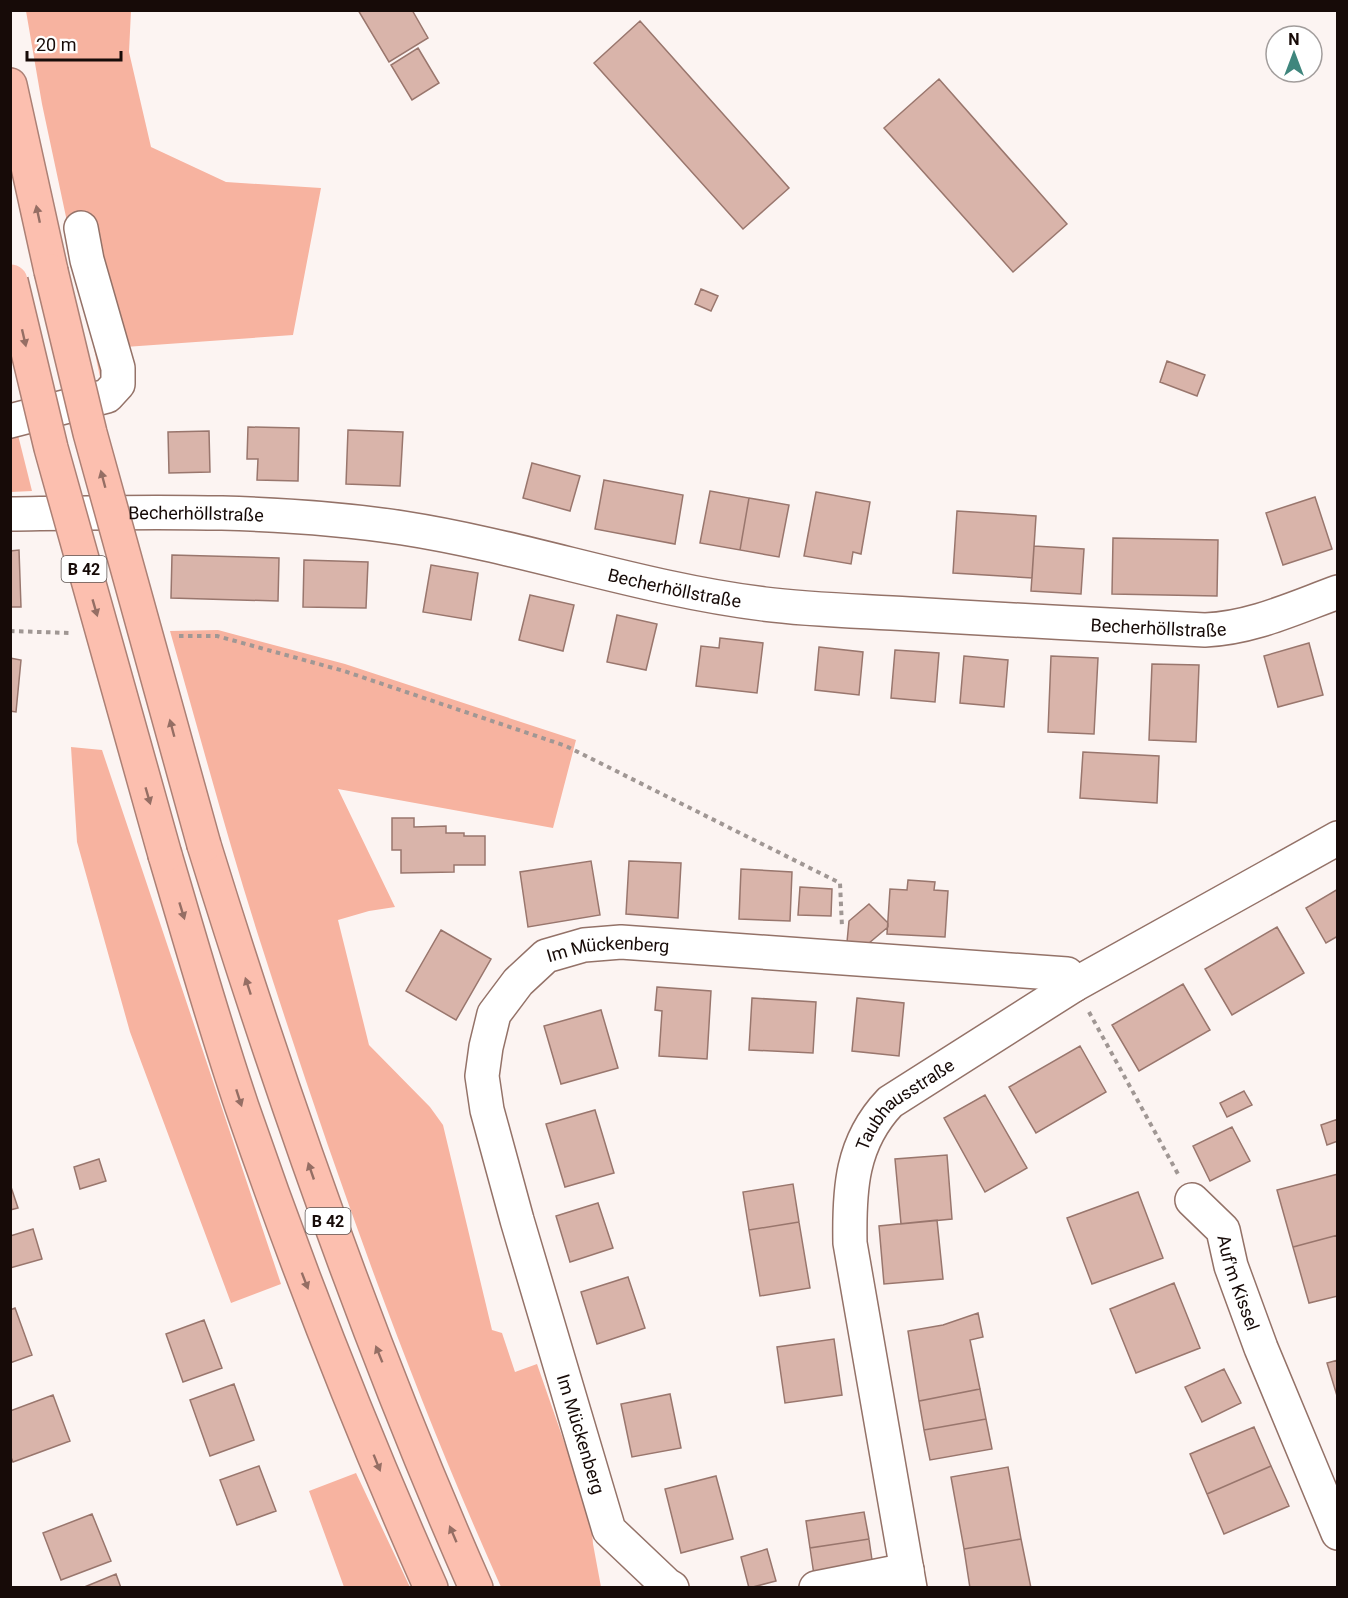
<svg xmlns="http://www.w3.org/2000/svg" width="1348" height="1598" font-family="Roboto,sans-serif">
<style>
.green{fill:#f7b3a0}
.building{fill:#d9b4aa;stroke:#99766d;stroke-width:1.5}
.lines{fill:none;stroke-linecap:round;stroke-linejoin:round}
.minor-casing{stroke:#947268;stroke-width:36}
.highway-casing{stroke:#ac8075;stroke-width:36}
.path{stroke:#a09794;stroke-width:4;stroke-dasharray:4.5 4.5;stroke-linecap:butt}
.minor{stroke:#fff;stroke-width:33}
.highway{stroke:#fcbfaf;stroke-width:33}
.highway-bridge-casing{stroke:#ac8075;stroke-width:36;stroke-linecap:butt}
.highway-bridge{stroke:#fcbfaf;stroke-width:33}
.oneway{fill:#956e64}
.labels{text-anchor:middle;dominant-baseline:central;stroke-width:4.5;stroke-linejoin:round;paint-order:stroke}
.shield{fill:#fff;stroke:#5d5452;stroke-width:1.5}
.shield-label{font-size:16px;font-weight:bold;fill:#170b08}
.street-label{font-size:18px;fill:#170b08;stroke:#fff}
</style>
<rect width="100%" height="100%" fill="#fcf4f2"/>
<!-- green -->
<path class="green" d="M26,11H131L129,52L151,147L226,182L321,188L293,335L125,347L106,405L42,104Z
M16,427L32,491L11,492V429Z
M218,630L345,664L576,740L553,828L338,789L395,907L369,911L338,920L369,1045L430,1107L443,1125L492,1330L502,1333L515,1372L537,1364L591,1519L593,1544L601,1587H501C407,1378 331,1162 261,944C228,841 200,736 170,631Z
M71,747L102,750L281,1284L231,1303L130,1032L77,842Z
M356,1473L408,1583L410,1587H344L309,1491Z"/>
<!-- building -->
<path class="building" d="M358,10H412L428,38L389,62Z
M640,21L789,188L743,229L594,63Z
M418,48L439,83L412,100L391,65Z
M939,79L1067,224L1013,272L884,128Z
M701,289L718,296L711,311L695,304Z
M1167,361L1205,375L1197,396L1160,382Z
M248,427L299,428L298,481L257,480L258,459H247Z
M348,430L403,432L400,486L346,484Z
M209,431L210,472L169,473L168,432Z
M532,463L580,476L570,511L523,498Z
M604,480L683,495L675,544L595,529Z
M710,491L749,498L740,550L700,543Z
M816,492L870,502L861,554L853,552L851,564L804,556Z
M1315,497L1332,549L1283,565L1266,513Z
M749,498L789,505L779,557L740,550Z
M957,511L1036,516L1032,578L953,573Z
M1113,538L1218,540L1217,596L1112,594Z
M1034,546L1084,549L1081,594L1031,591Z
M19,550L21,607H10V551Z
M172,555L279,558L278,601L171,598Z
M304,560L368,562L366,608L303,607Z
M431,565L478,573L471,620L423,612Z
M530,595L574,605L563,651L519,640Z
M617,615L657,624L646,670L607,662Z
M720,638L763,643L757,693L696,686L701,646L719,648Z
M1309,643L1323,695L1278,707L1264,656Z
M819,647L863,652L859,695L815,690Z
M895,650L939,653L935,702L891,698Z
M964,656L1008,660L1004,707L960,703Z
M1051,656L1098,658L1094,734L1048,732Z
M10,658L21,660L16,712L10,711Z
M1152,664L1199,665L1196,742L1149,740Z
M1083,752L1159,756L1157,803L1080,798Z
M392,818H414V827L446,826V833H464V836H485V865H454V872L401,873V850H392Z
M591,861L600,915L528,927L520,872Z
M629,861L681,863L678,918L626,914Z
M741,869L792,872L790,921L739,919Z
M908,880L935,882L934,890L948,891L945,937L887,934L890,889L907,890Z
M800,887L832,889L831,916L798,915Z
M1338,889V936L1326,943L1306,908Z
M869,904L888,923V927L869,943L847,942L849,921Z
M1277,927L1304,973L1232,1015L1205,969Z
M441,930L491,959L456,1020L406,991Z
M1183,984L1210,1030L1139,1071L1112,1025Z
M657,987L711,991L707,1059L659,1056L662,1011L655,1010Z
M752,998L816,1002L813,1053L749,1050Z
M857,998L904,1003L899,1056L852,1051Z
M601,1010L618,1068L561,1084L544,1026Z
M1080,1046L1106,1092L1036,1133L1009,1087Z
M1244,1091L1252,1105L1227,1117L1220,1103Z
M985,1095L1027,1168L985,1192L944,1118Z
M595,1110L614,1173L565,1187L546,1124Z
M1338,1119V1141L1327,1145L1321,1125Z
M1232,1127L1250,1161L1210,1181L1193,1146Z
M947,1155L952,1219L901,1224L895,1159Z
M99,1159L106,1181L80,1189L74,1167Z
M1338,1174V1235L1293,1247L1277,1190Z
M10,1184L18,1208L10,1210Z
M793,1184L799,1222L749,1230L743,1192Z
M1138,1192L1163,1258L1092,1284L1067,1218Z
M598,1203L613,1248L570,1262L556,1216Z
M937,1220L943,1279L884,1284L879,1226Z
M799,1222L810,1288L760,1296L749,1230Z
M33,1229L42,1259L10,1268V1236Z
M1338,1235V1296L1309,1303L1293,1247Z
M628,1277L645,1328L597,1344L581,1292Z
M1174,1283L1200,1348L1136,1373L1110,1309Z
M15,1308L32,1355L10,1363V1310Z
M978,1313L983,1337L970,1340L980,1389L919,1401L908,1331L943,1325Z
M204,1320L222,1368L183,1382L166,1334Z
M834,1339L842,1395L785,1403L777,1347Z
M1338,1360V1399L1327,1363Z
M1224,1369L1241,1403L1202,1422L1185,1387Z
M234,1384L254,1440L210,1456L190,1400Z
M980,1389L986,1419L924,1430L919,1401Z
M670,1394L681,1448L632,1457L621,1404Z
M53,1395L70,1441L13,1462L10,1455V1411Z
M986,1419L992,1449L930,1460L924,1430Z
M1254,1427L1271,1466L1207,1494L1190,1454Z
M259,1466L276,1511L237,1525L220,1480Z
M1271,1466L1289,1506L1224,1534L1207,1494Z
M1008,1467L1021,1539L964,1549L951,1477Z
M716,1476L733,1539L681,1553L665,1489Z
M864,1512L869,1539L810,1548L806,1521Z
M92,1514L111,1561L61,1580L43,1533Z
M869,1539L873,1567L814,1575L810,1548Z
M1021,1539L1031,1588H970L964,1549Z
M767,1549L776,1581L749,1588L741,1557Z
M116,1574L121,1588H82Z"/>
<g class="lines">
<defs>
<g id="minor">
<path d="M10,421L107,396L118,384V368L87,260L81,228"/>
<path id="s1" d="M10,514C141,512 273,508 403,528C525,547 642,589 764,604C812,610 861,611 909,614C1008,620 1106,625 1205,630C1252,628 1294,608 1338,592"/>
<path id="s2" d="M1192,1200L1223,1230L1231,1266L1261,1348L1338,1533"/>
<path id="s3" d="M672,1588L667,1585L609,1530L517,1220L487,1110L482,1076L486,1047L494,1014L518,982L546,956L584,945L621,942L1067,974L1074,985"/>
<path d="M816,1588L907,1570"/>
<path id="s4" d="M910,1588L850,1243C849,1190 851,1143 890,1102L1074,985L1338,838"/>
</g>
<path id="highway" d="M10,85L51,271
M204,845C282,1097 369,1346 476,1588
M165,855C190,939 214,1024 242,1107C298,1270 361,1430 431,1588"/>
</defs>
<!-- minor casing -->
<use href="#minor" class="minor-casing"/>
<!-- highway casing -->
<use href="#highway" class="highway-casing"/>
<!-- path -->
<path class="path" d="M10,631L70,633
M179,636H217L344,671L566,746L840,883L842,927
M1089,1012L1178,1174"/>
<!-- minor -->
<use href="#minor" class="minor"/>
<!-- highway -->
<use href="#highway" class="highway"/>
<defs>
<path id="highway-bridge" d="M51,271L90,433L204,845
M11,281L51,448L165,855"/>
</defs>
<!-- highway-bridge casing -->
<use href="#highway-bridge" class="highway-bridge-casing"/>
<!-- highway-bridge -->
<use href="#highway-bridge" class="highway-bridge"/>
</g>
<!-- one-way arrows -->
<defs><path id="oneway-solid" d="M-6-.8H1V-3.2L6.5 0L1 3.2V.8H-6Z" transform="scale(1.5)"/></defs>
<g class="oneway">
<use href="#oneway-solid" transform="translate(38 214) rotate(-102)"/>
<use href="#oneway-solid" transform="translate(24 338) rotate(77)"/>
<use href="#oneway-solid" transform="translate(103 479) rotate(-105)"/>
<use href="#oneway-solid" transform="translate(95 608) rotate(74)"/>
<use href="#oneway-solid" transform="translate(172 728) rotate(-105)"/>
<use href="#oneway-solid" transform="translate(148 796) rotate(74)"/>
<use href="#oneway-solid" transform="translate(182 911) rotate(73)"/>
<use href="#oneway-solid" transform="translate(248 986) rotate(-108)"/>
<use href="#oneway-solid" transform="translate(239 1098) rotate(72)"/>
<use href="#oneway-solid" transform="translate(311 1171) rotate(-109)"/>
<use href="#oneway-solid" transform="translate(305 1281) rotate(69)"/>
<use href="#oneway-solid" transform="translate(379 1354) rotate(-112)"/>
<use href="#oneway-solid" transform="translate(377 1463) rotate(68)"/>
<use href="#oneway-solid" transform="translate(453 1534) rotate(-113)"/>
</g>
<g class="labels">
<!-- shield labels -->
<g class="shield">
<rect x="61.5" y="556" width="45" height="26" rx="4.5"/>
<rect x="305.5" y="1208" width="45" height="26" rx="4.5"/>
</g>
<g class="shield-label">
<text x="84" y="569">B 42</text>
<text x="328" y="1221">B 42</text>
</g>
<!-- street labels -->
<g class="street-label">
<text stroke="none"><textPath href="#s1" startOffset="186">Becherhöllstraße</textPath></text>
<text stroke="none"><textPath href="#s1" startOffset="672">Becherhöllstraße</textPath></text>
<text stroke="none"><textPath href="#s1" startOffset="1158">Becherhöllstraße</textPath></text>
<text stroke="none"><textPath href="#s3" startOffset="762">Im Mückenberg</textPath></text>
<text stroke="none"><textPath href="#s4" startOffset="510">Taubhausstraße</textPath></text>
<text stroke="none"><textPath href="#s2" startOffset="98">Auf'm Kissel</textPath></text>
<text transform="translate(581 1434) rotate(73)">Im Mückenberg</text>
</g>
</g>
<!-- border -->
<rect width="1348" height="1598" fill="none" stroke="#170b08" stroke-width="24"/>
<!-- north arrow -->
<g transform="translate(1294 54)"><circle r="28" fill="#ffffff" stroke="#a29d9c" stroke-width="1.5"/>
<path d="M0-4.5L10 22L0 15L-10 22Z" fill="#3f867d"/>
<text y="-9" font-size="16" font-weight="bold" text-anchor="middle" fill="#170b08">N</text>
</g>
<!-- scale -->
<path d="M27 51v9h94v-9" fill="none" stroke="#170b08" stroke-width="3"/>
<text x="36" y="51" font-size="18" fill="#170b08" stroke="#ffffff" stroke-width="4.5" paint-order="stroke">20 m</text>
</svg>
